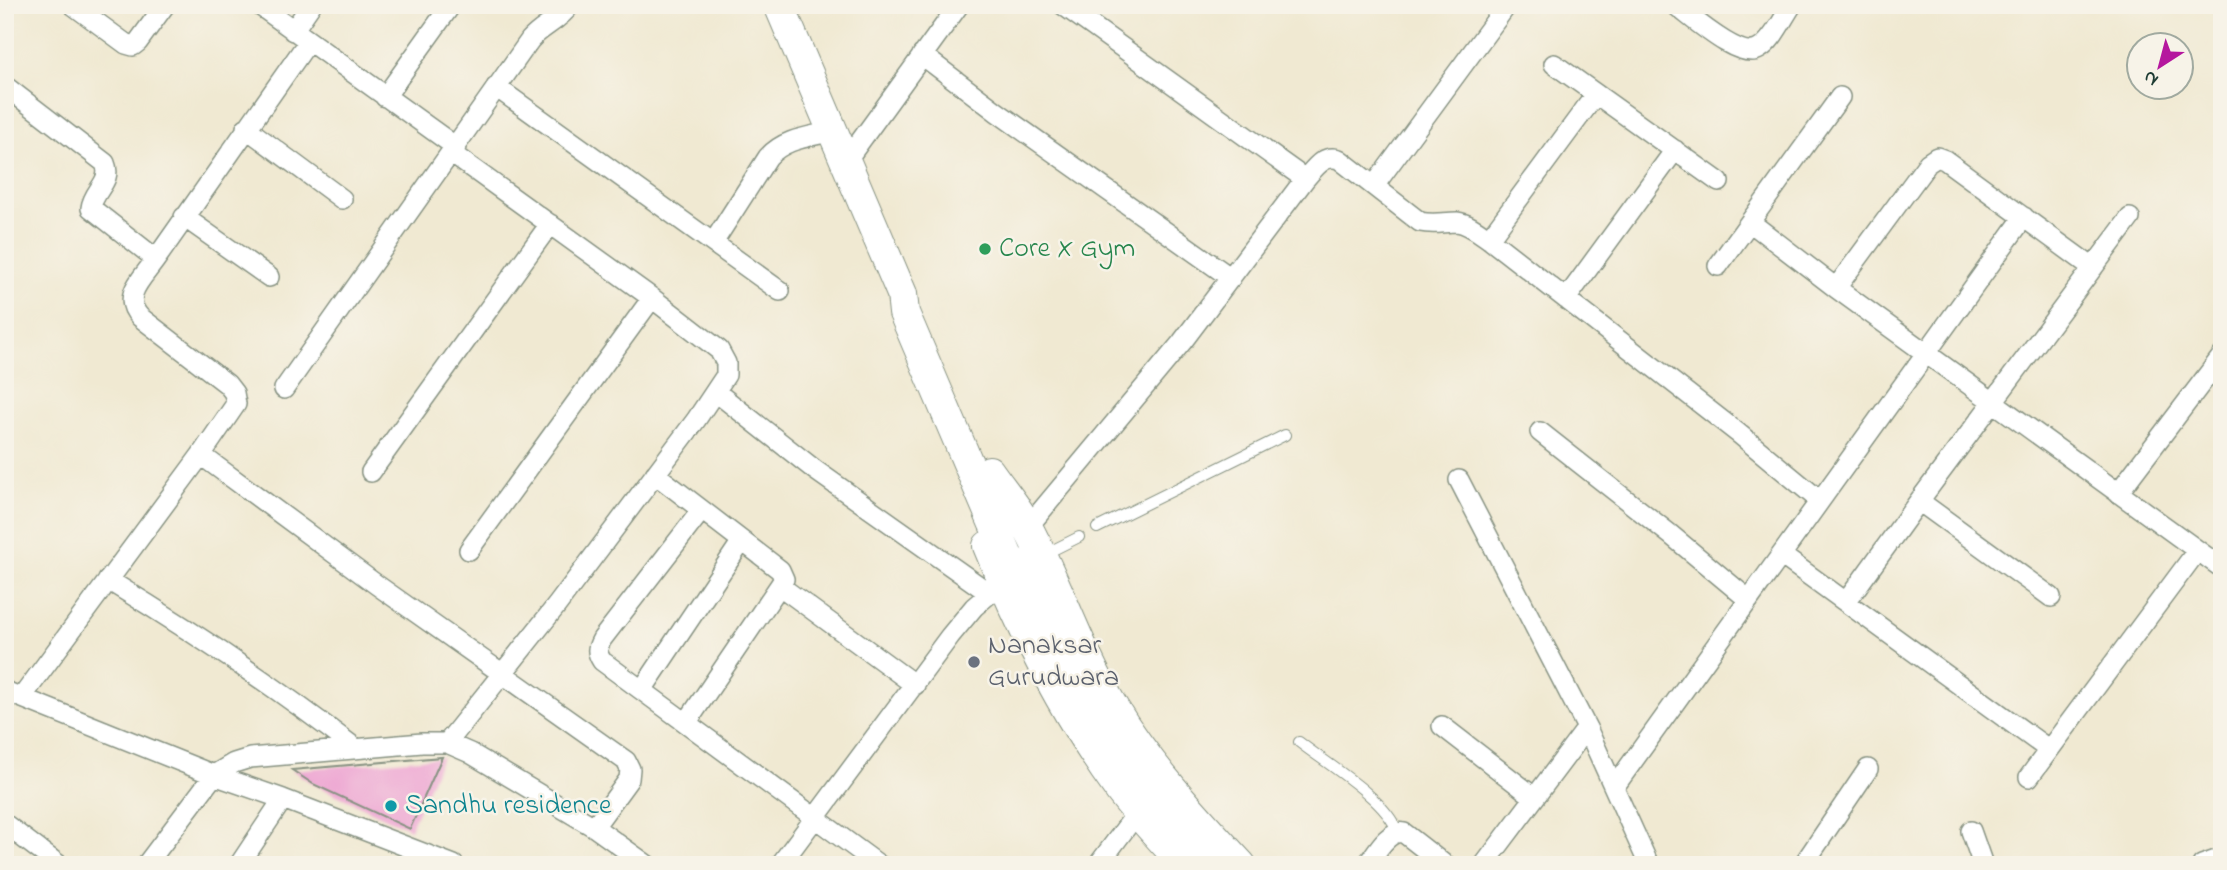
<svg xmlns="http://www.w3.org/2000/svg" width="2227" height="870" font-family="'Indie Flower',sans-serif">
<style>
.building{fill:#eda1d1}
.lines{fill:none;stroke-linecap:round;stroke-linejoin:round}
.lane-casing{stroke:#889383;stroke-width:12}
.street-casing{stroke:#889383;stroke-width:22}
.primary-casing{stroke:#889383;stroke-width:32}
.lane{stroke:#fff;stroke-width:10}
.street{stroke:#fff;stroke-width:19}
.primary{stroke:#fff;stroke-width:30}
.leisure-dot{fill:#2e9e5b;stroke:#f7f3e8;stroke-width:2.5}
.worship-dot{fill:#6b7280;stroke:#f7f3e8;stroke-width:2.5}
.culture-dot{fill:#0f9aa8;stroke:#f7f3e8;stroke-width:2.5}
.labels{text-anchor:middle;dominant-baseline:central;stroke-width:5;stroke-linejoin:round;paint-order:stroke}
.leisure-label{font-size:28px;fill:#27864d;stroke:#f7f3e8;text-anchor:start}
.worship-label{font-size:28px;fill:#5b616d;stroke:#f7f3e8;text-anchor:start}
.culture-label{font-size:28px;fill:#0d838f;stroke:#f7f3e8;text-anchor:start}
</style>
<rect width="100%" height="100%" fill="#f7f3e8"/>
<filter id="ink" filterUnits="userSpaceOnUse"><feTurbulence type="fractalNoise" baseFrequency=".0143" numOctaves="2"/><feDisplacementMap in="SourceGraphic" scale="14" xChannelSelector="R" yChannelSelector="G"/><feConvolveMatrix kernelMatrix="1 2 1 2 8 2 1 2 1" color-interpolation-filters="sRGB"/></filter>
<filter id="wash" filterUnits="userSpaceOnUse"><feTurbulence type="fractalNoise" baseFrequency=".00686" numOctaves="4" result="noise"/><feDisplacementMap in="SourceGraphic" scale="28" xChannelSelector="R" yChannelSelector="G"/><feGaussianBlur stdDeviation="1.57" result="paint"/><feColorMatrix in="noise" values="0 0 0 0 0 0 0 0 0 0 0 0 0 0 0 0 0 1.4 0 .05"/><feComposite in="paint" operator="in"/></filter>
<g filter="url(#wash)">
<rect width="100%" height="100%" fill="#f0e9d2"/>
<g id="blocks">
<!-- building -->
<path class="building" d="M442,757L410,829L313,784L292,770Z"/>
</g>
</g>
<g filter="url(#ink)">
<use href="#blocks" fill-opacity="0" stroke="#889383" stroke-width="2"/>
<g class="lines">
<defs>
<path id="lane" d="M1097,528L1285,435
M1045,554L1079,537
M1299,742C1327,764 1386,799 1397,831"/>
<path id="street" d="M73,5L126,44L133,46L138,42L165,5
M259,5L456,147
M1063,5L1305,179
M1675,5C1692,17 1739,61 1759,49C1773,41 1783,18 1792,5
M293,31L311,5
M922,55L997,112L1231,278
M1554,64L1719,182
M5,86L105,163C113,182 93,190 91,208L156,259
M496,87L780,291
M385,97L451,5
M246,128L342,199
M846,161L959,5
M1374,186L1507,5
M184,217L269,277
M1750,222L1836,288L2222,568
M1489,239L1596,94
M713,243L768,157C785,138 810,137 833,131
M1718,266L1840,97
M1836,288L1928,163L1937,157L1945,160L2093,268
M1566,299L1675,150
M284,389L530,40C542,26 559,21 570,5
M716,392L815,470L989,593
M1540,432L1671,535L1749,600
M201,455L377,585L626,761L630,769L629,779L594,827
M371,472L550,224
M655,474L780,570L784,579L687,722
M1459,480L1587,728L1649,865
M2118,493L2222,356
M1919,501L2051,597
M701,511L602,639C597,648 596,652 602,661L879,865
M1027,528L1182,342L1305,179C1315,168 1323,154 1339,159L1420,222C1434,225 1443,222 1457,222C1468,223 1479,232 1489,239L1738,433L1819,500
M469,550L652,298
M1781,555L2048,749
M108,580C194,632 276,687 355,748
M780,586L915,685
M1846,602L1919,501L2130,218
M642,690L742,541
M5,691L214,775L283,799L454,865
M22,697L201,455L236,404L234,393L227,384L140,317C120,296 143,278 156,259L308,42
M1442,726L1534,797
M447,743L557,605L696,420L726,375V363L719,350L652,298L451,153
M2029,777L2197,551
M1615,786L2024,217
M5,824L59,865
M1971,831L1983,865
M146,865L214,775L234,763L250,758L422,743H447L470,753L594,827L647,865
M239,865L283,799
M780,865L950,636L974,607L1003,582
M1098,865L1137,813
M1367,865C1376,853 1388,829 1404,833L1445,865
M1484,865L1587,728
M1803,865L1868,769
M2202,865L2222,858"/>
<path id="primary" d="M779,5L902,294L904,313L1008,557L1021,571L1054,644L1085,700L1128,765L1211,865
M989,471C1000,487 1013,502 1023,519C1057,580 1077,647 1113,707C1148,765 1195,816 1241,865
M988,546C1023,633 1065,716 1121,792C1141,818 1163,841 1185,865"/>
</defs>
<!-- lane casing -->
<use href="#lane" class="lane-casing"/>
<!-- street casing -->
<use href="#street" class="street-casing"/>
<!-- primary casing -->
<use href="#primary" class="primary-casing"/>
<!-- lane -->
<use href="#lane" class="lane"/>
<!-- street -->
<use href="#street" class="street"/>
<!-- primary -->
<use href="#primary" class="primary"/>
</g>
</g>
<!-- markers -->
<circle class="leisure-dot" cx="985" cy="249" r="7"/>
<circle class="worship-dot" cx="974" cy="662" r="7"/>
<circle class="culture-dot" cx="391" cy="806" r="7"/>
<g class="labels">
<!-- leisure labels -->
<g class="leisure-label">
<text x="999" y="249">Core X Gym</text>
</g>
<!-- worship labels -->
<g class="worship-label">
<text x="988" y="646">Nanaksar<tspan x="988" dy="32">Gurudwara</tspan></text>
</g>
<!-- culture labels -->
<g class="culture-label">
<text x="405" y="806">Sandhu residence</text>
</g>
</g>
<!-- margin -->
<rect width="2227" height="870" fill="none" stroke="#f7f3e8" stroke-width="28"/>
<!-- north arrow -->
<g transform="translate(2160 66) rotate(216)"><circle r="33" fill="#f7f3e8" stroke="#a1aaa0" stroke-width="2"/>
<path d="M0-5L12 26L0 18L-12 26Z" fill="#b5179e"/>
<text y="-10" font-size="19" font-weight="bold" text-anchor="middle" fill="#1f3d34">N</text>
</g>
</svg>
